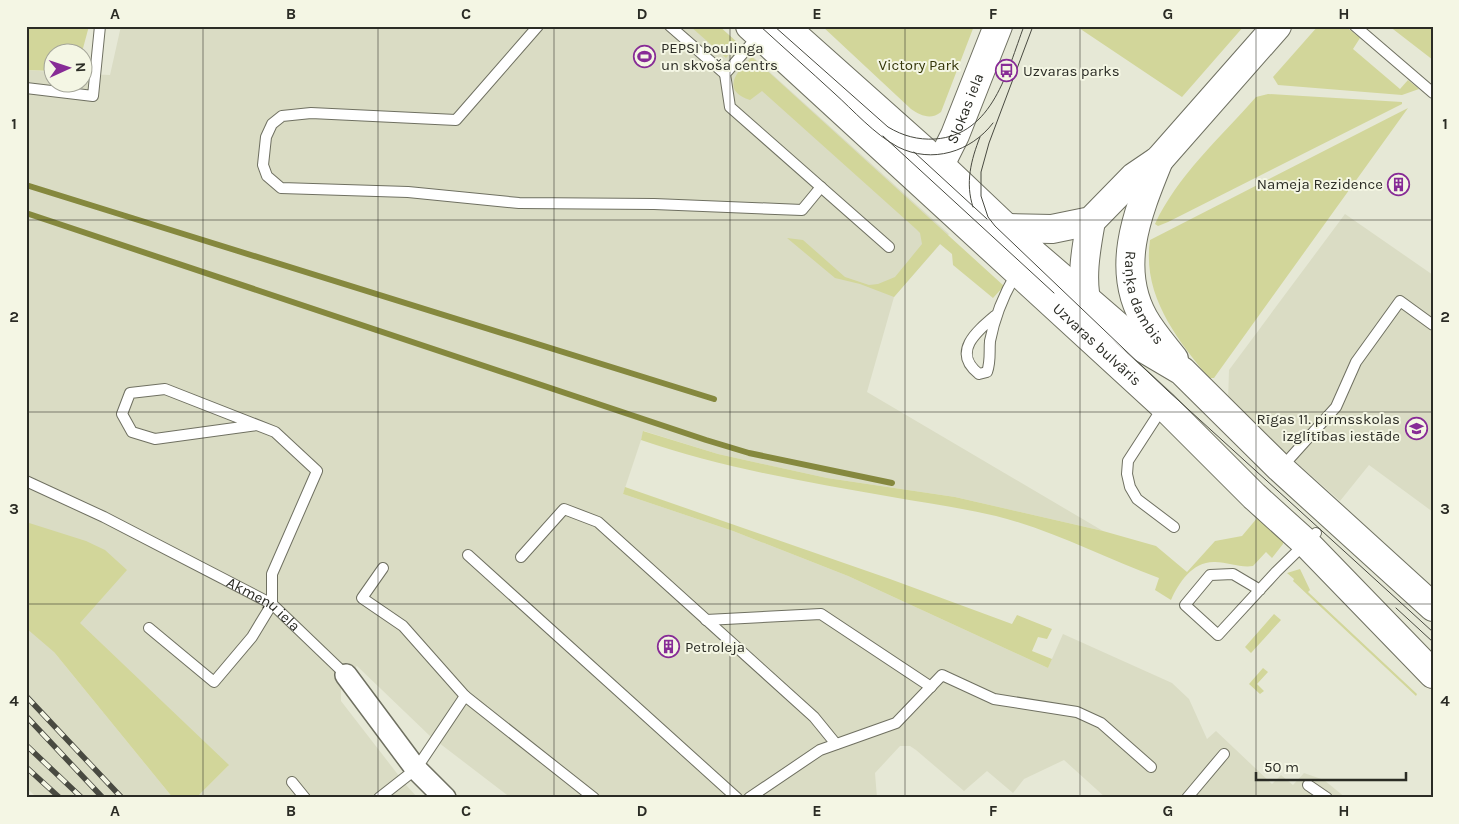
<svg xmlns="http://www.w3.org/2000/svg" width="1459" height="824" font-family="Karla,sans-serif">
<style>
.built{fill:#dadcc4}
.green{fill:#d2d69a}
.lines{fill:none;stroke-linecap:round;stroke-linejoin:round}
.stream{stroke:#85883e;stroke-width:6}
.lane-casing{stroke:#6f7061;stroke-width:12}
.street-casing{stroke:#6f7061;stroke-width:24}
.secondary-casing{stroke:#6f7061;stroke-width:30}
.lane{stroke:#fff;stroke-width:10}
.street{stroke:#fff;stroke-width:21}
.secondary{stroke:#fff;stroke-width:28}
.tram{stroke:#494a41;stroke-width:1}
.rail-casing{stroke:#494a41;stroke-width:5.5}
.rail{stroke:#f4f6e4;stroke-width:4;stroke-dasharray:11;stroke-linecap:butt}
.grid{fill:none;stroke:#2b2c25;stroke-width:1;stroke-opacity:0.55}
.labels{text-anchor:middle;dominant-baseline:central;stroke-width:4;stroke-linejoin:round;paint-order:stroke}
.poi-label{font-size:15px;fill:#2b2c25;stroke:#f4f6e4;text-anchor:start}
.park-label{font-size:15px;fill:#343609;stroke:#f4f6e4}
.street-label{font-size:15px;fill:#2b2c25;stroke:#f4f6e4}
.neatline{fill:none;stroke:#2b2c25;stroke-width:2}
.grid-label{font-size:16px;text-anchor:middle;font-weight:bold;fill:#2b2c25}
</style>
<rect width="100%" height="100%" fill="#e6e8d6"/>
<!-- built -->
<path class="built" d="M121,26H719L949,234L894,297L867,392L1103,531L955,497L827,478L718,454L644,431L623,494L733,531L848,576L1048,668L1063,634L1172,683L1189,699L1207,739L1216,731L1272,784L1281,775L1293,785L1304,773L1324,780L1346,798H1106L1064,760L1024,779L1013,793L987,771L964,791L916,750L910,746H900L875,773L877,798H511L430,736L357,666L346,675L341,684V701L406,785L418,798H196L228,766L54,652L173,798H37L26,787V70L52,72V82H82L83,74L110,75Z
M1345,214L1433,275V512L1369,465L1340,501L1228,402L1229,370Z"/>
<!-- green -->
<path class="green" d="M26,26H89L82,52H52V71L26,70Z
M690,26H719L738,43L726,58Z
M822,26H974L941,112C931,120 921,116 911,109Z
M1076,26H1244L1182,97Z
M1318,26H1345L1360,38L1353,49L1400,89L1408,80L1419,89L1402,95L1278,85L1273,77Z
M1389,26H1433V60Z
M752,57L1004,286L993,298L953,265L952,254L940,244L894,297L860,284L835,278L787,238L803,240L845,277L869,285L878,284L895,277L922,244L920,233L916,229L762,91L750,100C720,90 737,71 752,57Z
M1268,94L1402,102V104L1168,222L1158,226L1155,224C1177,176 1221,137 1256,97Z
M1408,108L1214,378H1209C1176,338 1142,295 1150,240Z
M643,431L718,454L827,478L955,497L1103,531L1156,546L1187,572L1215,541L1242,536L1258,517L1283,538V544L1272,558L1266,552L1253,566C1240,568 1228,562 1215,562C1193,561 1179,582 1171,600L1155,590L1159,578C1104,558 1053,530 996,516C962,508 926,503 892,497C807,482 722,468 641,440Z
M625,487L890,579L1012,624L1017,615L1052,629L1047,639L1038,637L1032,651L1052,659L1048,668L848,576L733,531L623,494Z
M26,522L86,541L105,550L127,570L80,623L229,765L196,798H173L54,652L26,628Z
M1300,569L1310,590L1308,592L1417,694L1416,696L1293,581L1294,579L1287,573Z
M1274,614L1281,620L1251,653L1245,647Z
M1263,668L1268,672L1257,684L1264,691L1260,694L1249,684Z"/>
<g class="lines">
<!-- stream -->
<path class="stream" d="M26,185L714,399
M26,213L706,440L749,453L892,483"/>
<defs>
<g id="lane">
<path d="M538,26L456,120L311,113L282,116L272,124L266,137L263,165L267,176L281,188L408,192L519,203L654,204L802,210L821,187"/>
<path d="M670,26L725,74"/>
<path d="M1355,26L1433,93"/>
<path d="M759,35L725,74L730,107L889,247"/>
<path d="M26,88L93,96L100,26"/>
<path d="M996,315C977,331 951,352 979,374L987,372C991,361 989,352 990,341C995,315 1004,294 1017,272"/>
<path d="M1163,407L1128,461L1127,474L1130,487L1137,499L1174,527"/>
<path d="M1282,467L1336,407L1356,362L1400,301L1433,325"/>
<path id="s1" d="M26,481L104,517L272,604L346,675"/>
<path d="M468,555L737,798"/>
<path d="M521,557L564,509L598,522L814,717L836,744"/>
<path d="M383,568L362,598L403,626L465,696"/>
<path d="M1260,590L1233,574L1210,575L1185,605L1218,635L1276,572L1316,533"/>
<path d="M706,620L821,614L931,687"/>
<path d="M149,628L214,682L252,637L272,604V574L317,471L275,432L165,389L130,393L122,414L132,432L155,439L257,425"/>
<path d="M292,782L305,798"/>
<path d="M1308,785L1327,798"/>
<path d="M379,798L416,769L465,696L594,798"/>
<path d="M749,798L820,750L896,723L942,675L994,699L1077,712L1101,723L1151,767"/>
<path d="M1187,798L1224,754"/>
</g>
<path id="street" d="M346,675L416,769L445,798"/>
<g id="secondary">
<path id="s2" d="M750,26L1164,406L1254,496L1306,543L1433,674"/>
<path d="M784,26L940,165L1034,254L1143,348L1182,371L1280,468L1433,607"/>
<path id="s3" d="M1159,160C1137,214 1113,272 1148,325C1156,337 1165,348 1174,359"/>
<path id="s4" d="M932,181L955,135L998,26"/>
<path d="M1007,228L1052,229L1091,221L1134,177L1159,160L1277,26"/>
<path d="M1088,308C1080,280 1086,249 1091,221"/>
</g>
</defs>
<!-- lane casing -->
<use href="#lane" class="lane-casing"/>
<!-- street casing -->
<use href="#street" class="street-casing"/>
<!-- secondary casing -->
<use href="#secondary" class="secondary-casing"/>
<!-- lane -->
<use href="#lane" class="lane"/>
<!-- street -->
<use href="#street" class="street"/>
<!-- secondary -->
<use href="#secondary" class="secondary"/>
<!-- tram -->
<path class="tram" d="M760,26C784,48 809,70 834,93C853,110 874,134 898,147C932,164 971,152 993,123
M774,26L888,127C903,136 918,140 935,139C993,135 1007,71 1024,26
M1033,26L989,143L981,172V196L988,217L995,226L1167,390L1433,632
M883,136L1054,293
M914,152L987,219
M973,207C965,183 971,160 980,137
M1396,608L1433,642"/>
<defs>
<path id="rail" d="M26,696L122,798
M26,716L103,798
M26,745L82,798
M26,767L60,798"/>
</defs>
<!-- rail casing -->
<use href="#rail" class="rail-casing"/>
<!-- rail -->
<use href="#rail" class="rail"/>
</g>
<!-- grid -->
<path class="grid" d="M203,26V798M378,26V798M554,26V798M730,26V798M905,26V798M1080,26V798M1256,26V798M26,220H1433M26,412H1433M26,604H1433"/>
<!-- icons -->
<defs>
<symbol id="stadium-ring" viewBox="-11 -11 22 22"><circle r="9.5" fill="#f4f6e4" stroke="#872b96" stroke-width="1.5"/><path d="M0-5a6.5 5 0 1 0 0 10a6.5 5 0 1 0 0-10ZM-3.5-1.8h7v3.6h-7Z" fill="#872b96"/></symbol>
<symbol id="bus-ring" viewBox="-11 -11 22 22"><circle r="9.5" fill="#f4f6e4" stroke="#872b96" stroke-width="1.5"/><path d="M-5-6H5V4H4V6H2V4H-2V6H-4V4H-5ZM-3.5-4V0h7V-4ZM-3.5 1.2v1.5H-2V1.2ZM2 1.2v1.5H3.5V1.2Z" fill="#872b96"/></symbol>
<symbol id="building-ring" viewBox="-11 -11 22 22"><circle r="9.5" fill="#f4f6e4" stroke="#872b96" stroke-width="1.5"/><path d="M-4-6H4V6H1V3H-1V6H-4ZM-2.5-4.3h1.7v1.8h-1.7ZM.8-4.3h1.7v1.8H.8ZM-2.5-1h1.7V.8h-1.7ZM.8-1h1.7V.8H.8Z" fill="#872b96"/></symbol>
<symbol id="school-ring" viewBox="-11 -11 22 22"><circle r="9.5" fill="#f4f6e4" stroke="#872b96" stroke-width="1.5"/><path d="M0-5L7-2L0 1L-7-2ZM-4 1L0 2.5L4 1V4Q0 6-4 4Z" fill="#872b96"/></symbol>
</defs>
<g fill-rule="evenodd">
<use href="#stadium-ring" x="632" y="44" width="25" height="25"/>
<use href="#bus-ring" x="994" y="58" width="25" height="25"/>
<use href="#building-ring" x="1386" y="172" width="25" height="25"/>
<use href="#school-ring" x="1404" y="416" width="25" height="25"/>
<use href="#building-ring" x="656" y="634" width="25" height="25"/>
</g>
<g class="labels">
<!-- poi labels -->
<g class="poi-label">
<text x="661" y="48">PEPSI boulinga<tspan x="661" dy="17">un skvoša centrs</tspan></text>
<text x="1023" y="71">Uzvaras parks</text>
<text x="1383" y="184" text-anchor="end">Nameja Rezidence</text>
<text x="1400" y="419" text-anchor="end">Rīgas 11. pirmsskolas<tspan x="1400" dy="17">izglītības iestāde</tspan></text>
<text x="685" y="647">Petroleja</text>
</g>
<!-- park labels -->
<g class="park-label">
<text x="919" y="65">Victory Park</text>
</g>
<!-- street labels -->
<g class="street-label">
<text stroke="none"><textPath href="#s4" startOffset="80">Slokas iela</textPath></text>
<text stroke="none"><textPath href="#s3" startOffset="145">Raņķa dambis</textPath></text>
<text stroke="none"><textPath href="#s2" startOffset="471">Uzvaras bulvāris</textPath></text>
<text stroke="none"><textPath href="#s1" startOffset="268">Akmeņu iela</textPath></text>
</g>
</g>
<!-- border -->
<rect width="1459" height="824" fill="none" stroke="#f4f6e4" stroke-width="55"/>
<!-- north arrow -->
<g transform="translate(68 68) rotate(87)"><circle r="24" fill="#f4f6e4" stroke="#a4a598"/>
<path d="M0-4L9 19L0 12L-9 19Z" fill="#872b96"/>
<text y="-8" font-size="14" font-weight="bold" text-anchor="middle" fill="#2b2c25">N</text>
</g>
<!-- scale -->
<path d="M1256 772v8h150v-8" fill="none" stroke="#2b2c25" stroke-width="2.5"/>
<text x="1264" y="772" font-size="15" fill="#2b2c25" stroke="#f4f6e4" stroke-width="4" paint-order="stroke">50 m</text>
<rect x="28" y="28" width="1404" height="768" class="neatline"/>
<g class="grid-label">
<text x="115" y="19">A</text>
<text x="291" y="19">B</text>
<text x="466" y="19">C</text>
<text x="642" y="19">D</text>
<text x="817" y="19">E</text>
<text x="993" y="19">F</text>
<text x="1168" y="19">G</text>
<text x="1344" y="19">H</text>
<text x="14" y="129">1</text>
<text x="1445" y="129">1</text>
<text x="14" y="322">2</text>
<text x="1445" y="322">2</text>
<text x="14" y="514">3</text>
<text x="1445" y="514">3</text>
<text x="14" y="706">4</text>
<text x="1445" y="706">4</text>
<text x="115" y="816">A</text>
<text x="291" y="816">B</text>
<text x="466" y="816">C</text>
<text x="642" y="816">D</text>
<text x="817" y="816">E</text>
<text x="993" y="816">F</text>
<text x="1168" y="816">G</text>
<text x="1344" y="816">H</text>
</g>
</svg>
